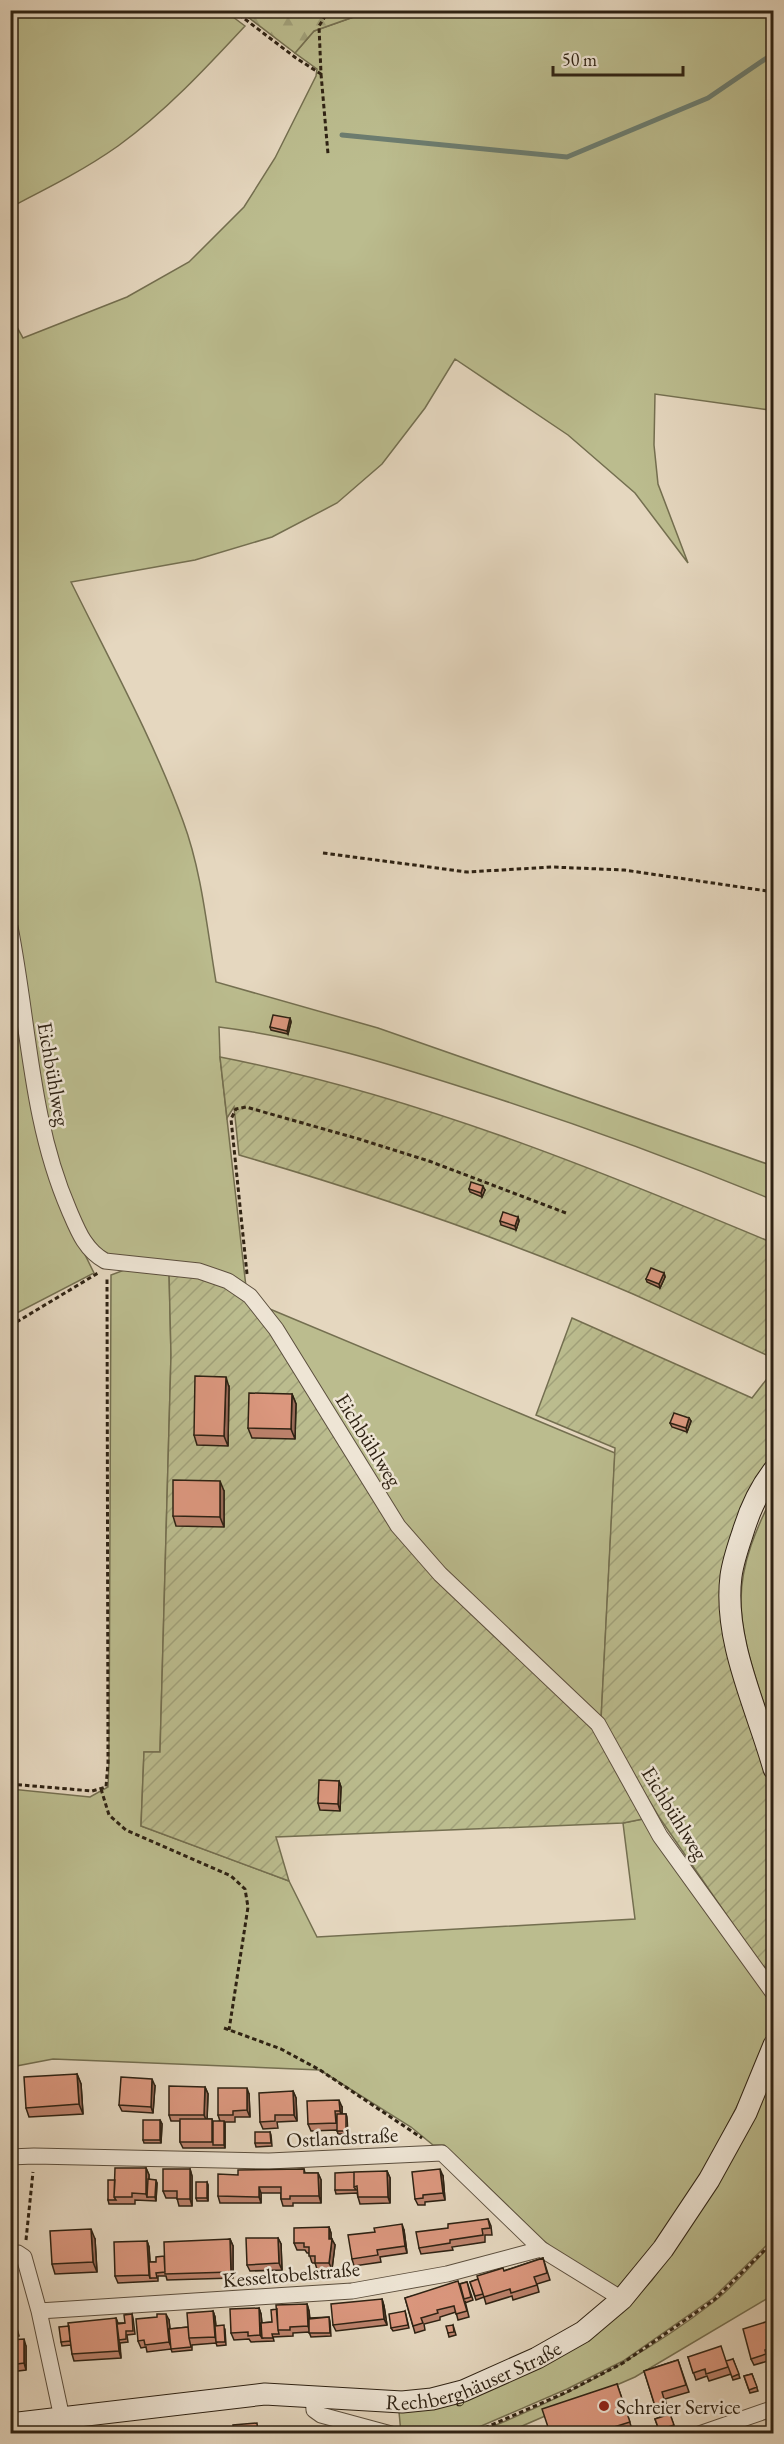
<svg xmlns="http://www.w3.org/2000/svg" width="784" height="2444" font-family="'EB Garamond',serif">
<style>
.green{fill:#bbbc8e;stroke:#746f50;stroke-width:1.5}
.forest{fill:url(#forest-firs);stroke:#746f50;stroke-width:1.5}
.garden{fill:url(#garden-furrows);stroke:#746f50;stroke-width:1.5}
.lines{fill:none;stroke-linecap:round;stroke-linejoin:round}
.stream{stroke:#6c7d70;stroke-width:5}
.street-casing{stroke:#5c4f3e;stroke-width:17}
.secondary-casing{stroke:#2e2213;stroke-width:23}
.path{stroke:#2e2213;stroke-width:3;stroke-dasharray:4.5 3;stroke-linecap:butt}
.street{stroke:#eee5d5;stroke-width:15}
.secondary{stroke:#eee5d5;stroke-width:21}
.wall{fill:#bc826c;stroke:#2e2213;stroke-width:1.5}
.shaded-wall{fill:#996a58;stroke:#2e2213;stroke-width:1.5}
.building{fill:#db977e;stroke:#2e2213;stroke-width:1.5}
.poi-dot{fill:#8f2418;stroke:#eee5d5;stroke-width:2}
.labels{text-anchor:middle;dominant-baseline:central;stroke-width:5;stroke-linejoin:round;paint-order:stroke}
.street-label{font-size:21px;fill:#2e2213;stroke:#eee5d5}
.poi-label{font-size:21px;fill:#2e2213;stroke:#eee5d5;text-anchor:start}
</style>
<defs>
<pattern id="forest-firs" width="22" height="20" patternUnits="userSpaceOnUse" patternTransform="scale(1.5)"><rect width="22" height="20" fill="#bbbc8e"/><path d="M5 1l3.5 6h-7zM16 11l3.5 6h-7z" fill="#a1a17a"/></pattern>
<pattern id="garden-furrows" width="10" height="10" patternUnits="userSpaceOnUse" patternTransform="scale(1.5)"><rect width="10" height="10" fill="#bbbc8e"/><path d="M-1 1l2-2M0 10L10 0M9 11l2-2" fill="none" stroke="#a1a17a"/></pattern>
</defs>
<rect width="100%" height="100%" fill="#e5d7bf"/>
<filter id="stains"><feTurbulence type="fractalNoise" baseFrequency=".00333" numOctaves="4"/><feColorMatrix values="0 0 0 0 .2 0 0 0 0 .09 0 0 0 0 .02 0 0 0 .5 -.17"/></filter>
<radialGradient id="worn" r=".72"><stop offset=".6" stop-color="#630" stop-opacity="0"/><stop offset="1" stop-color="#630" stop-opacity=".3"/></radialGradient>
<!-- green -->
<path class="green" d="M10,11H225L245,26C206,68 165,112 118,146C84,170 48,188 11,207Z
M366,11H773V424L770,410L655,394L654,445L658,484L688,563L635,493L568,435L455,359L425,408L382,464L337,503L272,537L195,560L71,582C110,661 153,739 183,821C202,872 207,929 216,982L378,1028L773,1166V1200C676,1160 575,1123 474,1091C390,1064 307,1038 219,1027L220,1057L246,1287L110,1255L100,1249L81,1225L51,1149L15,923L11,908L10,314L23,338L127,297L189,262L244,207L275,158L316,76L317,69L295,53L314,31L362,14Z
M10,950L64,1212L94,1273L11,1316Z
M127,1269L169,1271L171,1355L160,1752H144L141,1826L289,1881L317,1937L635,1919L623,1823L643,1819L773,2002V2024L763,2056L702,2174L655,2244L618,2289L573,2265L543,2240L444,2145H433L411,2127L320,2070L53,2059L11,2067V1789L90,1797L108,1787L109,1763L111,1275Z
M265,1307L615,1453L601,1720L447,1572L402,1523Z
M773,1495L774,1729L772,1730C760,1688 741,1644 741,1600C741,1563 757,1527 773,1495Z
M773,2070V2239L713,2298L623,2361L567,2389L465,2433H401L399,2412L442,2407L628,2306L652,2280L672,2252Z
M773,2243V2295L635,2377L506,2433L474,2434C560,2400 642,2358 715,2301C736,2284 754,2262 773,2243Z"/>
<!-- forest -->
<path class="forest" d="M240,11H366L362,14L314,31L295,53Z"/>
<!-- garden -->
<path class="garden" d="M220,1057C411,1094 594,1168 773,1243V1358C727,1337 680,1315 633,1294C505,1239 373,1194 239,1155L234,1107L227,1118Z
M169,1271L199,1275L245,1297L272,1332L392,1527L592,1726L643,1819L623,1823L276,1837L289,1881L141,1826L144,1752H160L171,1355Z
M572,1318L752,1398L773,1371V1457L765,1467L741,1511L736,1674L771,1788L773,1802L774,1966L769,1969L761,1965L659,1817L601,1720L615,1448L536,1415Z"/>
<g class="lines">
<!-- stream -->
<path class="stream" d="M342,135L567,157L708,98L774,53"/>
<defs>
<path id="street" d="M10,927C29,1023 30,1120 69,1210C78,1231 85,1250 105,1261L199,1271L228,1281L250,1296L276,1329L398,1526L440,1574L598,1724L660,1836L774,1994
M10,2157L34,2156L269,2161L442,2153L541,2249L622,2299
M10,2253H18L24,2257L39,2311L62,2418
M39,2311L352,2291L447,2274L541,2249
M313,2395L314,2410L321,2415L391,2434
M699,2434L774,2408"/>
<g id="secondary">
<path d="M774,1470C759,1489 750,1509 743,1532C738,1547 733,1561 731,1576C723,1641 757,1708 774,1769"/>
<path id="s1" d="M10,2424L265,2394L402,2402L432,2399L463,2391L537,2358L583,2332L622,2299L663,2249L709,2180L746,2113L774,2045"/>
</g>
</defs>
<!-- street casing -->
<use href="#street" class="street-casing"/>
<!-- secondary casing -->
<use href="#secondary" class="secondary-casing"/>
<!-- path -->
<path class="path" d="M233,10L296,58L321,74L319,26L329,10
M321,74L328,154
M323,853L467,872L552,867L624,870L774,892
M247,1274L231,1119L236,1109L246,1107L359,1139L429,1161L566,1213
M10,1326L98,1273
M10,1784L92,1791L106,1787L108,1763L107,1277
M101,1789L109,1815L126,1830L231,1876L245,1889L248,1907L229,2030
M224,2028L281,2049L320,2070L422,2138
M26,2240L33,2172
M471,2434L567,2392L623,2363L714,2300L774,2241"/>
<!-- street -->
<use href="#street" class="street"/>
<!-- secondary -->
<use href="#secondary" class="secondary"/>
</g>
<!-- wall -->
<path class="wall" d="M290,1018L291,1022L288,1034L271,1030L270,1027Z
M469,1189L485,1190L482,1197L470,1192Z
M518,1217L519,1221L516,1230L501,1225L500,1221Z
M664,1273L665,1277L660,1288L647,1282L646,1279Z
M229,1387L228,1446L197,1445L194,1435Z
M292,1394L296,1404L295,1439L252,1438L248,1428Z
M689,1418L691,1421L687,1432L672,1427L670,1423Z
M224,1491V1527L176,1526L173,1516Z
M339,1781L341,1787L340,1811L320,1810L318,1803Z
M77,2074L81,2084L83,2114L29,2117L26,2108Z
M155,2086L153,2113L122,2111L119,2105Z
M205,2087L208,2094L207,2119H212L213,2123L220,2121L218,2115L249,2094L250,2117H235V2122H225V2148H183L180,2142V2121H171L169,2115Z
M293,2091L296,2098L297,2121L277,2122L278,2128L263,2129L260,2122Z
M342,2107V2114H346L347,2117L348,2134H338L337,2130L311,2131L308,2124Z
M160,2120L162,2124L161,2143H144L143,2140Z
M270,2132L271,2135L272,2146L256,2147L255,2143Z
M146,2168L149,2175V2179L157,2183L156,2201L135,2200V2204H109L108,2200L115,2180Z
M190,2169L192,2176V2206H179L177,2198H166L163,2191Z
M304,2169L305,2173H318L321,2180V2203H293V2206H283L281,2199V2193H261V2203H220L218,2196L238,2175Z
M387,2171L390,2178V2203L360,2204L358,2197L357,2193L336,2194L335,2190Z
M443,2176L445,2200L425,2202V2205H418L415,2199Z
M207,2182L208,2185V2201H197L196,2198Z
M488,2219L491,2226L492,2235H485V2242L452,2247L453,2250L421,2254L419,2248L448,2228Z
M329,2227L331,2233V2239L335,2245L332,2269H317L315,2263H312L309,2253H307L305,2250H297L294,2243Z
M404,2230L407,2253L380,2257L381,2262L354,2266L352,2259L375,2232Z
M278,2238L281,2244L282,2270L250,2271L247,2265Z
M95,2239L97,2272L55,2274L52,2264Z
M230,2239L233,2246V2278L167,2280L166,2276H158V2281L118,2283L115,2276L147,2241L149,2247L150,2262H156Z
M543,2258L550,2280L537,2284L539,2292L513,2300L512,2296L486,2304L484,2297L476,2300L470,2282Z
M467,2282L473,2300L465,2303V2301L469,2317L458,2320L456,2312L440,2317V2320L424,2324L425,2330L415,2333L405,2298Z
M382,2299L384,2306L387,2325L336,2331L333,2325Z
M307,2304L309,2311L310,2318L329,2317L330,2321L331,2336L311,2337L309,2332L293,2333V2336L273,2337L274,2341L251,2342L249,2339L234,2340L231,2333L259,2308L261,2314L262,2323L272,2322Z
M213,2311L215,2317L216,2326L225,2329L226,2345L217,2346L216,2343L192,2345V2350L172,2352L171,2349L147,2352L146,2347L141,2348L138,2341L169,2320L170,2329L188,2327Z
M405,2311L409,2328L393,2331L391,2328Z
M132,2314L133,2318L135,2334L127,2335L128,2342L120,2343L121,2358L74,2361L72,2354L71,2345L62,2346L61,2342L116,2318L118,2323H125Z
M14,2317L19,2336L10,2338V2318Z
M774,2323V2354L767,2356L768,2361L754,2365L751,2359Z
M453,2325L456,2335L449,2337L448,2333Z
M10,2340L26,2346V2370L10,2372Z
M688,2357L728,2366L733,2359L740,2378L733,2380L731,2374L709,2381L707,2376L696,2380Z
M678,2360L689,2392L665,2399L668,2409L657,2412L644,2371Z
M752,2374L758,2391L750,2393L744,2376Z
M617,2384L633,2432L629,2433H550Z
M670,2414L675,2429L660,2433L655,2419Z"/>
<!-- shaded-wall -->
<path class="shaded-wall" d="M290,1018L291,1022L288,1034L287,1031Z
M483,1186L485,1190L482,1197L481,1193Z
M518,1217L519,1221L516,1230L515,1226Z
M664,1273L665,1277L660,1288L659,1284Z
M226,1377L229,1387L228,1446L224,1436Z
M292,1394L296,1404L295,1439L291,1429Z
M689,1418L691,1421L687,1432L686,1428Z
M220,1481L224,1491V1527L220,1517Z
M339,1781L341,1787L340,1811L338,1804Z
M77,2074L81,2084L83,2114L79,2104Z
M152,2079L155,2086L153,2113L151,2107Z
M205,2087L208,2094L207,2122L204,2115Z
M247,2088L249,2094L250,2117L247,2110Z
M293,2091L296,2098L297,2121L294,2115Z
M339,2100L342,2107V2118L340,2111Z
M160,2120L162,2124L161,2143L160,2140Z
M224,2121L225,2124V2148L224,2145Z
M146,2168L149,2175L148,2197H147L146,2194Z
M190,2169L192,2176V2206L190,2199Z
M440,2169L443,2176L445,2200L443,2193Z
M387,2171L390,2178V2203L388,2197Z
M318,2173L321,2180V2203L319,2196Z
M10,2177L13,2183V2203L11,2196Z
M156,2180L157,2183L156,2201L155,2197Z
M207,2182L208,2185V2201L207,2198Z
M259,2187L261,2193V2203L259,2197Z
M402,2224L404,2230L407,2253L405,2246Z
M329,2227L331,2233V2245L329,2239Z
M91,2229L95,2239L97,2272L93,2262Z
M278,2238L281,2244L282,2270L279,2263Z
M230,2239L233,2246V2278L231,2272Z
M332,2239L335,2245L332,2269L329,2263Z
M147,2241L149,2247L151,2278H150L149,2275Z
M382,2299L384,2306L387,2325L384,2319Z
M307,2304L309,2311L310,2332L308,2326Z
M259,2308L261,2314L263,2338H262L260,2335Z
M213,2311L215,2317L217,2343L215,2337Z
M166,2314L169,2320L172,2349L169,2342Z
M116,2318L118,2325L119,2340L121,2358L119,2351Z
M24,2339L26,2346V2370L24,2363Z"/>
<!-- building -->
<path class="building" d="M273,1015L290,1018L287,1031L270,1027Z
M471,1182L483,1186L481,1193L469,1189Z
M503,1212L518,1217L515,1226L500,1221Z
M651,1268L664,1273L659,1284L646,1279Z
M195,1376L226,1377L224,1436L194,1435Z
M249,1393L292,1394L291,1429L248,1428Z
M674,1413L689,1418L686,1428L670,1423Z
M173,1480L220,1481V1517L173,1516Z
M319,1780L339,1781L338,1804L318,1803Z
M77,2074L79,2104L26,2108L24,2077Z
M121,2077L152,2079L151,2107L119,2105Z
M169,2086L205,2087L204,2115H169Z
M218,2088H247V2110L233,2111V2115H218Z
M293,2091L294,2115H275V2121L260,2122L259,2093Z
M339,2100L340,2111H335L336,2123L308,2124L307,2101Z
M337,2114H346V2131H337Z
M180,2119H212V2142H180Z
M143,2120H160V2140H143Z
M213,2121H224V2145H213Z
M255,2132H270L271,2143H255Z
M115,2168H146V2194L132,2193V2197H114Z
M163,2169H190V2199H177V2191H163Z
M304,2169V2173H318L319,2196H290V2199H281V2187H259V2197L218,2196V2174L238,2175V2170Z
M440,2169L443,2193L423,2195V2198L415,2199L412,2172Z
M387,2171L388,2197H358L357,2186L354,2187V2172Z
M354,2172V2187L356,2190H335V2173Z
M148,2179L156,2180L155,2197H147Z
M108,2180H115L114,2197L116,2200H108Z
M196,2182H207V2198H196Z
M488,2219L490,2228L482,2229L483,2235L450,2240V2243L419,2248L416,2232L448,2228V2224Z
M402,2224L405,2246L377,2250L378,2255L352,2259L348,2235L375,2232L374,2228Z
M329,2227V2239H332L329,2263H315V2256H309V2247H304V2243H294V2228Z
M91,2229L93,2262L52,2264L50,2231Z
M246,2238H278L279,2263L247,2265Z
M230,2239L231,2272L165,2274L164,2242Z
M147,2241L149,2275L115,2276L114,2242Z
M164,2256L165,2272L156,2273L157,2278H150L149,2262H156V2257Z
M543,2258L547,2273L534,2277L537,2285L511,2293L510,2289L484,2297L477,2276L503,2268L504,2271Z
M478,2279L483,2294L475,2296L470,2282Z
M458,2281L467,2311L456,2314L454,2306L437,2310L438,2313L421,2318L423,2323L413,2326L405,2298Z
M467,2282L471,2297L464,2299L460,2284Z
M382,2299L384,2319L333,2325L331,2304Z
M307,2304L308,2326L290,2327V2330H278L276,2305Z
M259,2308L260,2335L248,2336V2332L231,2333L230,2309Z
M277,2309L278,2330L279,2334H272L273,2338H262L261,2323L272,2322L271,2310Z
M213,2311L215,2337L189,2338L187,2313Z
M405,2311L408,2325L391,2328L389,2314Z
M132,2314L133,2331H126V2339L119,2340L117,2324L125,2323L124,2315Z
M157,2314H166L169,2342L145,2345L144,2340L138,2341L136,2319L157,2317Z
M14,2317L18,2333L10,2334V2318Z
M329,2317L330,2333H309V2319Z
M116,2318L119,2351L72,2354L68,2323Z
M772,2320L774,2324V2347L765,2350L766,2354L751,2359L743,2329Z
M224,2325L225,2342H216L215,2326Z
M453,2325L454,2332L448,2333L446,2326Z
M69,2326L70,2341L61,2342L59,2327Z
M188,2327L189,2338L191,2347L171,2349L169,2329Z
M24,2339V2363L10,2365V2340Z
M721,2346L728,2367L706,2374L705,2369L693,2373L688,2357Z
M733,2359L739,2374L732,2377L726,2361Z
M678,2360L686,2385L662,2392L665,2402L655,2406L644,2371Z
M752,2374L757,2387L749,2390L744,2376Z
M617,2384L630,2422L595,2433H550L542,2409Z
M670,2414L674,2425L659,2430L655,2419Z
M257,2423L258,2433H234L233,2425Z
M218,2427V2433H194L193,2430Z
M184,2431L185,2433H164Z"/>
<!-- markers -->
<circle class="poi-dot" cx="604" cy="2406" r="6"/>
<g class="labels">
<!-- street labels -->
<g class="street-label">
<text transform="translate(54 1074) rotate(80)">Eichbühlweg</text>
<text transform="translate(369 1440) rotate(58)">Eichbühlweg</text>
<text transform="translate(675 1813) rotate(58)">Eichbühlweg</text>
<text transform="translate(342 2137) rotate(-3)">Ostlandstraße</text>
<text transform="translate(291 2274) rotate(-5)">Kesseltobelstraße</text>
<text stroke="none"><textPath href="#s1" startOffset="470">Rechberghäuser Straße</textPath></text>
</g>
<!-- poi labels -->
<g class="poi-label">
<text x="616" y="2406">Schreier Service</text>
</g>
</g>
<!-- margin -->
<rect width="784" height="2444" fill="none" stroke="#e5d7bf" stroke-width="36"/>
<rect x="12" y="12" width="760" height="2420" fill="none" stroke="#2e2213" stroke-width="3"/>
<rect x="18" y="18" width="748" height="2408" fill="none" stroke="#2e2213" stroke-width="1.5"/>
<!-- scale -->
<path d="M553 66v9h130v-9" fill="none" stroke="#2e2213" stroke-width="3"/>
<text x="562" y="66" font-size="18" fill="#2e2213" stroke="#eee5d5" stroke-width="4.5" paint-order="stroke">50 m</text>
<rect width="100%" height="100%" filter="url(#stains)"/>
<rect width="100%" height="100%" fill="url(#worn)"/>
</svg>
